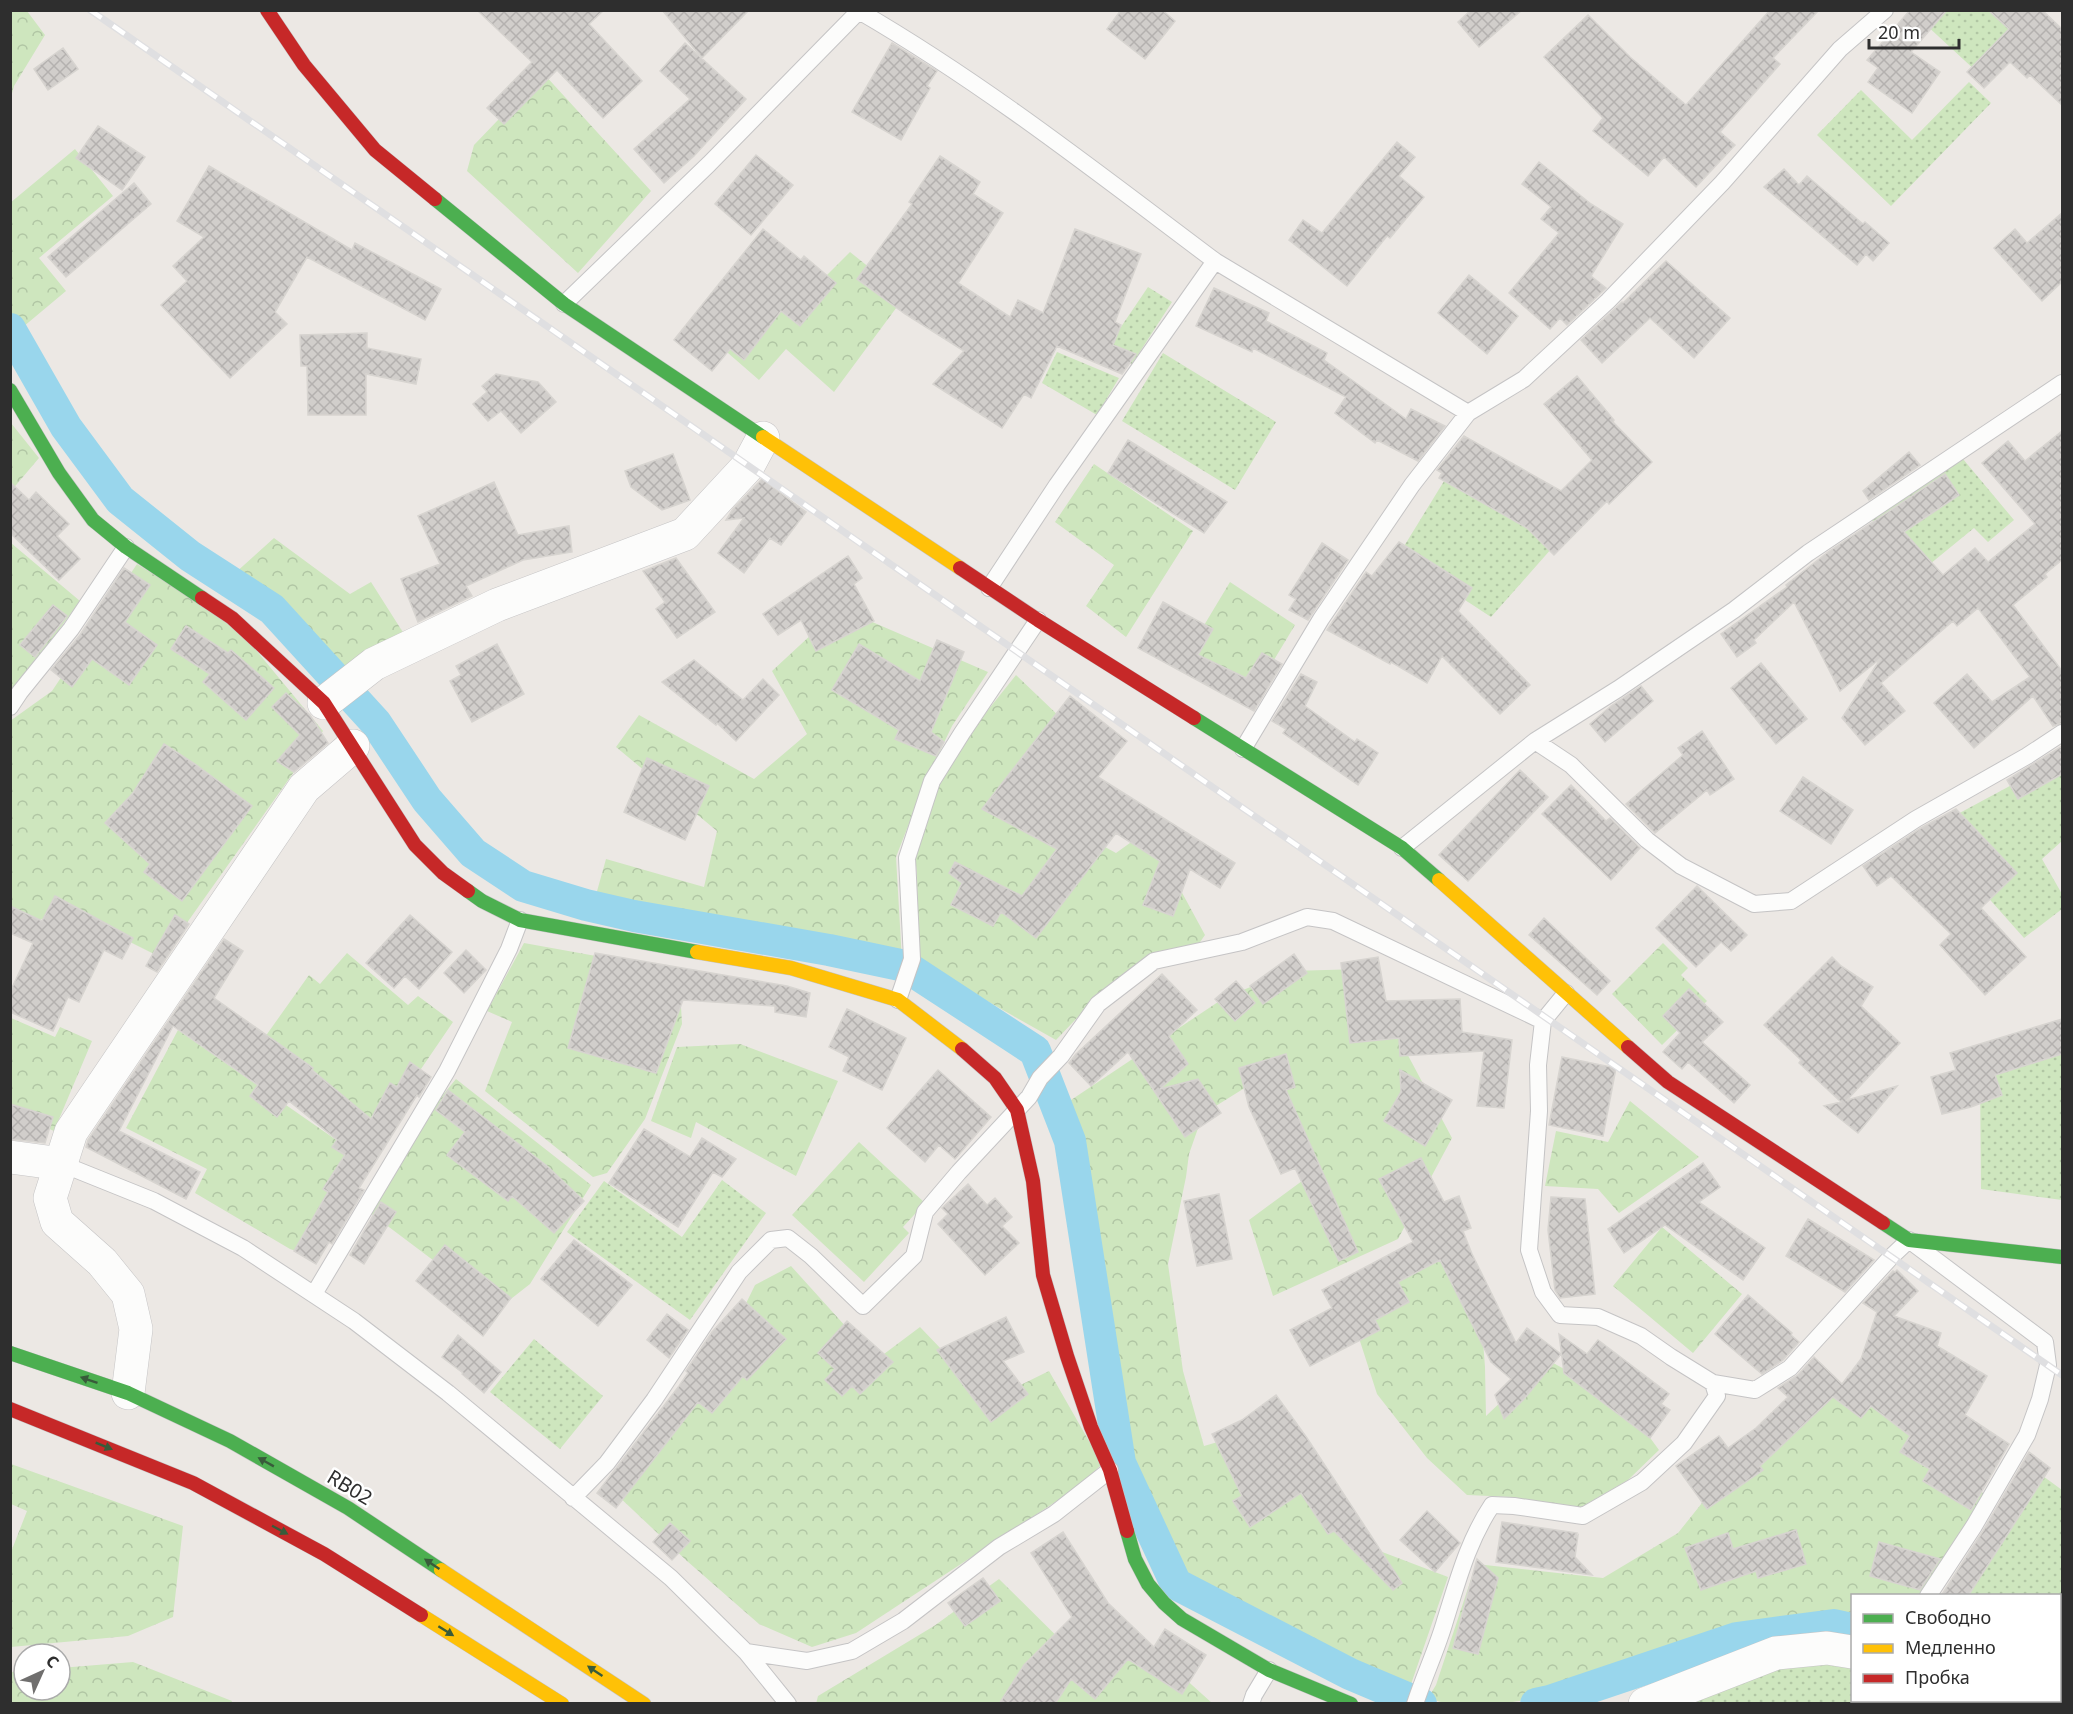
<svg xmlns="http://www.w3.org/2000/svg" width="2073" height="1714" font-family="'Noto Sans',sans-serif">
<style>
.forest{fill:url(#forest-crowns)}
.park{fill:url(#park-dots)}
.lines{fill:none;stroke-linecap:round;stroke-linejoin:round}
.canal{stroke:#99d6ec;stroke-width:32}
.building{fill:url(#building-cross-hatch);stroke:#d7d4d0;stroke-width:1.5}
.lane-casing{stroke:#c5c4c5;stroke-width:18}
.street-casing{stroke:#c5c4c5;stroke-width:34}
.fast-casing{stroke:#c5c4c5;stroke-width:15}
.slow-casing{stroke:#c5c4c5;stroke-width:15}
.jam-casing{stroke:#c5c4c5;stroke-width:15}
.lane{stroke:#fcfcfb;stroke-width:16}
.street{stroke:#fcfcfb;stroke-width:33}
.fast{stroke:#4caf50;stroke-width:14}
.slow{stroke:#ffc107;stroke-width:14}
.jam{stroke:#c62828;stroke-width:14}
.rail-casing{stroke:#dfdfe1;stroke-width:7}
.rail{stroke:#fff;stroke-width:4.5;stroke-dasharray:14;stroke-linecap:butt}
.oneway{fill:#385b3a}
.labels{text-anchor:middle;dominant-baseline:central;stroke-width:5;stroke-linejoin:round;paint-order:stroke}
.street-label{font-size:20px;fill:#2e2e2e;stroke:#fff}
</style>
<defs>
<pattern id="forest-crowns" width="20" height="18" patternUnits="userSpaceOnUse" patternTransform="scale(1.5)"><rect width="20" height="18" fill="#cee6be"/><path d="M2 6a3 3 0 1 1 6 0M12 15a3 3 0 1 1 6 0" fill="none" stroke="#b1c6a4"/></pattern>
<pattern id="park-dots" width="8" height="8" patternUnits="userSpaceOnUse" patternTransform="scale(1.5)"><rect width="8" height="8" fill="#cee6be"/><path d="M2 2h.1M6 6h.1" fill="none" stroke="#b1c6a4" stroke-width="1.8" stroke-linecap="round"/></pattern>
<pattern id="building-cross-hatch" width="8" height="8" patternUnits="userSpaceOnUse" patternTransform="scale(1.5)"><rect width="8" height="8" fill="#d1cecb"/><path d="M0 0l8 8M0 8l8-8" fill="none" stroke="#b4b1af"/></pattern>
</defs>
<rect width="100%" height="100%" fill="#ece8e4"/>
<!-- forest -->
<path class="forest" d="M11,10L27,11L45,35L14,86L11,97Z
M543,73L651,191L578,273L467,171L474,145Z
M75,149L113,196L39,258L66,291L23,327L11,312L10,203Z
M850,252L905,296L834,392L786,349L759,380L697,326L796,306Z
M11,423L39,458L11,491Z
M1094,464L1193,531L1126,637L1086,606L1114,565L1055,522Z
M274,538L350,594L371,582L404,634L347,670L278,602L234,574Z
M11,543L80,601L11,695Z
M137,564L236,626L323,731L162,958L68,911L30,923L11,911L10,721L52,691Z
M1230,582L1295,625L1251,698L1165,649L1203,627Z
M840,608L988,672L952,726L926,780L896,857L902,961L594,902L606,859L704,887L717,831L616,747L639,715L754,779L807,734L772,671Z
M1016,675L1062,719L1054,819L1116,853L1148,830L1205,935L1198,945L1096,998L1056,1040L918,962L917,873L915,858L936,788L964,740Z
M524,943L679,971L682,1024L645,1119L607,1173L593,1177L485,1091L512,1022L487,1011Z
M1663,943L1688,968L1681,975L1707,1001L1662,1045L1612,994Z
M347,953L408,1005L418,996L453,1022L378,1132L260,1044L309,975L320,984Z
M1362,969L1452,1138L1398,1239L1273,1296L1249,1220L1302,1181L1259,1079L1203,1114L1189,1154L1186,1177L1168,1264L1183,1371L1204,1446L1269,1427L1377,1550L1448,1577L1409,1690L1353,1670L1178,1577L1127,1466L1102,1319L1076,1144L1065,1104L1224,998L1289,971Z
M11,1018L55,1037L60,1027L92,1041L54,1131L11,1112Z
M178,1030L355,1153L302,1253L290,1249L195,1193L207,1169L126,1128Z
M740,1044L838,1081L796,1176L696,1122L691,1138L651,1121L677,1047Z
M456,1079L591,1185L530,1284L498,1309L369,1212L433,1107Z
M1630,1101L1699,1157L1619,1213L1598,1189L1545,1186L1556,1131L1608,1142Z
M859,1142L925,1203L903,1227L909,1233L864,1282L792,1215Z
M1662,1227L1742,1294L1693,1353L1613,1286Z
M1457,1260L1481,1316L1485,1367L1486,1416L1546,1359L1624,1402L1659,1450L1628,1480L1578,1509L1513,1497L1467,1495L1427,1458L1377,1394L1350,1310L1419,1263Z
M791,1266L876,1360L920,1327L990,1400L1049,1371L1102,1464L1078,1487L856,1633L812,1647L759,1624L687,1561L615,1493L734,1328L755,1285Z
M1818,1382L1863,1389L1984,1494L1925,1595L1852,1596V1620L1733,1633L1547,1697L1499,1704L1444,1703L1428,1698L1436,1685L1476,1564L1603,1578L1678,1533L1726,1473Z
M11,1464L183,1526L173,1617L128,1636L11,1647V1552L27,1511L11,1504Z
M999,1579L1099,1678L1131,1645L1182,1676L1212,1703L816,1704L818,1696L934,1626Z
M133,1662L232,1701L231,1704L11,1703V1672L24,1671V1690H60V1668Z"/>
<!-- park -->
<path class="park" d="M1937,11H2003L2020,28L1977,72L1924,23Z
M1969,82L1991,103L1891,206L1817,135L1861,90L1912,140Z
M1148,287L1172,302L1132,364L1104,352Z
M1057,352L1119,378L1097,415L1042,383Z
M1163,353L1276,422L1235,490L1122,421Z
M1963,459L2014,520L1988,542L1974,528L1919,573L1869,517Z
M1457,460L1560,539L1491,617L1398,556Z
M2062,758V841L2042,859L2062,894V909L2024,938L1936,839L1954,816Z
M2039,1037L2062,1048V1200L1981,1189L1980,1073Z
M722,1180L766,1213L690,1320L567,1232L604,1181L682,1237Z
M534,1339L603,1396L560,1449L490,1392Z
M2028,1465L2062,1490V1703L1965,1704L1962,1701L2060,1700V1596H1942Z
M1790,1656L1852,1662V1700L1877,1701V1703L1667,1704Z"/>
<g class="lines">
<!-- canal -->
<path class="canal" d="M10,329L66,427L120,500L190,556L272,609L376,723L427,800L473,853L523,886L586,905L634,916L829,950L905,966L1035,1051L1070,1141L1120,1463L1176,1584L1350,1674L1421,1704
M1955,1700L1957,1704
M1536,1704L1550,1701L1737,1638L1834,1625L1852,1629"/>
</g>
<!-- building -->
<path class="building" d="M477,10H604L589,24L642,81L603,118L557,70L504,124L487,108L532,62Z
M662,10H749L702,58Z
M1121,10H1162L1175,21L1145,59L1107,29Z
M1471,10H1522L1479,47L1458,22Z
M1770,10H1819L1773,58L1780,64L1720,132L1735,145L1696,187L1664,157L1648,176L1593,131L1603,118L1544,57L1588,15L1630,57L1686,105Z
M1910,10H1947L1911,52L1940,72L1912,113L1868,82L1878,68L1867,60Z
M1988,10H2042L2062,29V105L2030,75L2027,78L2010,62L1984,88L1967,72L2009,29Z
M685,43L746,99L694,156L664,183L634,149L690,99L660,71Z
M892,43L937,71L927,86L930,88L901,140L852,112Z
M63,48L78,69L48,90L34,69Z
M98,126L145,157L122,190L76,158Z
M1397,142L1415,157L1399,176L1424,197L1390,238L1387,236L1347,286L1289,240L1303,220L1322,233Z
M756,155L793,185L751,235L715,204Z
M940,156L980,182L973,194L1003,213L958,283L1010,317L1018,300L1043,313L1075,229L1141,254L1115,322L1121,325L1113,345L1136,354L1122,374L1057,346L1031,398L1024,394L1002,428L933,384L964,351L905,314L857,279L912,204L909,202Z
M1539,162L1591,204L1623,224L1591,276L1606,288L1567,325L1560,318L1550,329L1509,293L1559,233L1541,219L1551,207L1522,184Z
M209,166L352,250L355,243L441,289L425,320L307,257L275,312L287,324L230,378L161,305L187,281L173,266L204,237L177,221Z
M1784,169L1799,185L1807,176L1863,224L1865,222L1889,243L1873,261L1866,254L1857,265L1764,187Z
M134,183L151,204L66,277L48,257Z
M2062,213V282L2042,301L1994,248L2015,229L2027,243Z
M763,229L801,260L804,256L836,283L800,326L781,311L744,360L730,349L712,371L674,340Z
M1666,261L1730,318L1694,358L1650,318L1602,363L1581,340L1622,302L1623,303Z
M1469,275L1518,316L1487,354L1438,313Z
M1214,288L1269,313L1266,321L1327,353L1324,360L1406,419L1411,409L1445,426L1418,461L1377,440L1375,443L1335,413L1346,397L1253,348L1252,352L1196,326Z
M367,333V348L421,359L416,384L366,374V415H308L307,366H301L300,335Z
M496,374L538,382L556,402L521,433L501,411L488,421L473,404L487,392L482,386Z
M1577,376L1614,420L1613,422L1652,462L1609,504L1607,501L1554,555L1527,528L1439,478L1442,473L1437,470L1464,436L1561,491L1592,460L1544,404Z
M2062,431V560L2045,574L2047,577L2013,605L2062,671V723L2053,726L2033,696L1974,748L1934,703L1967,674L1992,702L2030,677L1978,608L1957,626L1953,621L1881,683L1905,711L1865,745L1842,718L1881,658L1840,691L1794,602L1754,640L1756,643L1737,657L1721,634L1787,587L1786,585L1828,552L1945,474L1959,495L1904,532L1943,575L1975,548L1988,562L2035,524L1982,463L2008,441L2025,461Z
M1128,440L1227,502L1204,533L1108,473Z
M1909,452L1920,465L1869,500L1863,491Z
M673,454L690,500L662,510L631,487L625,471Z
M762,479L806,512L781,545L770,538L744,573L718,553L744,518L726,520L733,509Z
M10,482L29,500L36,492L69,524L57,536L80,559L59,580L10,533Z
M494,482L518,535L569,526L572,552L523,560L466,586L472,596L418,622L401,579L440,564L418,516Z
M1399,542L1472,588L1458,611L1530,685L1500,714L1442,656L1427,683L1391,662L1390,664L1327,630L1366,572L1372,576Z
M1322,543L1348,560L1308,620L1289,610L1296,599L1289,595Z
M848,556L862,578L854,584L874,621L816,651L801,620L778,635L763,614Z
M676,558L715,612L677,638L656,609L665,602L643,571Z
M124,568L150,585L125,622L157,645L129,685L92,659L72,687L51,670L80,635Z
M1163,602L1213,629L1198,655L1246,678L1262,653L1282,664L1254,711L1138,648Z
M53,605L67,616L35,657L20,645Z
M186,626L228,653L231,650L274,688L246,720L203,682L210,674L171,649Z
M937,640L964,652L931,732L944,742L936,756L895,739L899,730L832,690L859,644L920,681Z
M497,644L524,694L472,722L450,681L461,675L456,666Z
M694,660L743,700L763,679L779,695L736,741L717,723L716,725L662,682Z
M1761,663L1807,719L1776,744L1731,688Z
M1301,674L1317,682L1305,706L1355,742L1357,739L1378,753L1358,785L1283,733L1286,729L1272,721Z
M1641,686L1653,701L1605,742L1590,724L1611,706Z
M286,693L310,715L328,743L294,772L277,761L300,735L272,707Z
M1070,696L1127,741L1098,777L1235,863L1220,888L1190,869L1173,916L1143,905L1160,861L1116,833L1036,938L1001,912L993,926L951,905L962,883L949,873L955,862L1022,896L1057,849L982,809Z
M1702,731L1734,779L1710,795L1707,790L1655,833L1626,804L1683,755L1678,748Z
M164,744L195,764L252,806L182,901L144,872L150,864L105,823L133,793Z
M2062,746V774L2018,799L2007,780Z
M647,758L709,786L685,840L624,812Z
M1520,770L1548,797L1468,881L1439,855Z
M1803,777L1853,810L1831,844L1780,811Z
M1571,785L1606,821L1610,818L1640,848L1611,880L1542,814Z
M1956,809L2017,873L1981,908L2026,957L1985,995L1940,945L1951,934L1891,876L1877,886L1863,866L1921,828Z
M1697,886L1747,935L1731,951L1721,942L1696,967L1656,928Z
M55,896L133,938L122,959L104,950L79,1002L68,997L53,1031L10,1012V992L33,943L10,933V906L42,921Z
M175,915L189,924L157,972L146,966Z
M410,915L452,952L419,989L405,976L394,988L366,963Z
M1544,918L1610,981L1597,995L1529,935Z
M224,939L243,951L214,998L313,1068L312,1070L371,1119L390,1083L397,1087L410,1062L431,1077L419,1097L417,1095L359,1188L364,1190L332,1244L329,1242L316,1264L294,1251L328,1192L323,1189L345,1155L332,1147L337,1140L289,1101L277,1117L250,1096L258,1085L173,1026L119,1131L200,1172L186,1199L86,1147L88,1140Z
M466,950L486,970L464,993L444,973Z
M595,953L787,986L810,993L806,1017L775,1012V1006L683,1000L656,1073L568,1048Z
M1294,954L1307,973L1263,1004L1250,986Z
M1378,957L1386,1001L1460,999L1462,1032L1512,1040L1504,1108L1477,1106L1484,1051L1400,1056L1399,1038L1350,1043L1341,963Z
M1832,957L1841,966L1873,987L1861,1006L1900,1043L1847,1100L1897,1086L1858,1133L1824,1106L1841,1102L1799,1063L1801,1060L1764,1025Z
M1162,974L1197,1010L1169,1036L1188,1064L1160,1089L1198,1079L1221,1113L1185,1137L1128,1052L1091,1086L1069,1063L1076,1054Z
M1236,981L1255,1003L1235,1021L1215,999Z
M1689,989L1723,1022L1702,1042L1750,1085L1734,1103L1688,1062L1682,1069L1663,1052L1680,1033L1663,1016Z
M847,1009L906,1038L882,1090L843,1071L849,1057L829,1047Z
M2062,1019V1054L1995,1075L2002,1095L1971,1107L1942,1114L1931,1077L1956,1070L1950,1053Z
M1286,1054L1295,1087L1286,1090L1358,1252L1339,1261L1295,1168L1281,1174L1249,1107L1239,1068Z
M1562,1057L1616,1068L1603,1136L1549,1125Z
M938,1070L991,1117L955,1159L939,1145L925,1162L887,1128Z
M1400,1070L1452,1100L1425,1146L1384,1121L1401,1092Z
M448,1090L547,1166L584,1201L554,1233L512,1196L508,1201L447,1155L465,1132L436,1110Z
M10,1104L53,1117L45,1143L10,1139Z
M644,1129L690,1157L702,1138L736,1159L722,1177L713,1172L678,1227L609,1183Z
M1421,1158L1444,1202L1459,1196L1471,1228L1463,1231L1472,1254L1516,1343L1527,1328L1561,1354L1524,1399L1504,1419L1495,1395L1511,1379L1491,1362L1440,1260L1398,1282L1409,1302L1375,1320L1380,1330L1310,1366L1290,1330L1332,1308L1322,1290L1413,1242L1379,1179Z
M1703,1163L1720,1187L1699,1202L1765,1248L1743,1280L1665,1225L1624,1253L1608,1229Z
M968,1184L987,1205L995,1198L1012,1217L1002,1226L1019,1243L985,1275L938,1224L948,1214L942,1208Z
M1219,1194L1232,1259L1197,1266L1184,1201Z
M1551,1197L1585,1199L1595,1294L1560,1298L1555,1290L1548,1230Z
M381,1202L396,1212L364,1264L350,1255Z
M1808,1219L1874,1260L1845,1292L1786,1256Z
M574,1240L632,1285L598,1326L541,1279Z
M445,1245L511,1298L483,1336L416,1281Z
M1897,1270L1918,1291L1894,1316L1941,1333L1937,1346L1987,1376L1965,1415L2009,1444L1971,1510L1923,1481L1930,1469L1900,1452L1910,1436L1871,1406L1861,1418L1833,1397L1760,1466L1763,1470L1707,1509L1676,1466L1719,1436L1728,1448L1756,1428L1788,1397L1778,1388L1798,1375L1814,1357L1842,1384L1861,1359L1877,1312L1863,1303L1893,1271L1895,1272Z
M1748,1295L1792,1333L1791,1335L1799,1342L1783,1360L1762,1374L1715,1334Z
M742,1299L786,1339L747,1380L743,1376L712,1413L698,1402L616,1508L597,1493L679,1386L688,1373L686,1371L712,1332Z
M667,1314L688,1330L669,1358L647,1340Z
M1006,1317L1024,1352L1003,1361L1028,1394L991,1422L937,1350Z
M847,1321L893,1362L860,1394L852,1386L842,1396L825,1380L835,1369L818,1353Z
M1559,1334L1587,1354L1598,1340L1669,1394L1661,1404L1670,1410L1650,1438L1564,1373Z
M458,1335L501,1372L484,1393L462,1374L463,1373L442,1357Z
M1276,1395L1307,1438L1402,1583L1393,1590L1334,1531L1328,1534L1301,1493L1250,1527L1233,1501L1242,1496L1212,1434L1242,1420Z
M2029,1452L2050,1468L1968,1596H1941L1983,1531Z
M1427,1511L1460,1543L1435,1572L1400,1540Z
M1502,1522L1577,1533L1574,1538L1578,1535L1575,1557L1592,1575L1496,1562Z
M670,1523L690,1541L672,1560L653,1542Z
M1796,1530L1806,1564L1758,1578L1756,1571L1701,1590L1685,1548L1728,1533L1733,1549Z
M1063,1532L1108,1603L1154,1647L1165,1629L1206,1655L1182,1694L1128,1659L1095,1699L1071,1679L1055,1704H999L1024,1665L1072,1617L1031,1553Z
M1879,1542L1940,1559L1920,1590L1870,1576Z
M1477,1559L1498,1578L1478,1654L1453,1648Z
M983,1578L1000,1601L965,1626L948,1603Z"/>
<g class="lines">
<defs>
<path id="lane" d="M859,11C985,84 1099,174 1215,261
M564,304L709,164L859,11L857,10
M989,588L1057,485L1215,261L1468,413
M10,707L20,692L71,629L126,547
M1535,741L1618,689L1734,610L1808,553L2062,383
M1243,749L1321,619L1412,485L1468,413L1524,379L1608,301L1722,183L1840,49L1885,10
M1402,848L1535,741L1571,765L1647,840L1681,866L1754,904L1791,901L1916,819L2027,756L2062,733
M1566,993L1543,1021L1538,1065L1539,1111L1529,1250L1543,1292L1560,1315L1598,1317L1641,1336L1671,1357L1713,1383L1755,1390L1790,1368L1891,1257L1909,1240L2045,1342L2048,1365L2040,1399L2027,1435L1974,1526L1928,1596
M898,1000L912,959L907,858L932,781L962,733L1038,620
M62,1164L154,1201L243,1248L354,1321L448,1393L671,1578L746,1652L788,1704
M314,1294L447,1071L509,949L520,920
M573,1498L607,1463L654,1400L739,1272L771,1240L788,1238L811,1256L863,1306L914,1256L925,1212L959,1172L1029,1097L1040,1078L1061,1056L1098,1004L1154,961L1242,942L1307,917L1333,921L1543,1021
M746,1652L807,1661L852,1651L903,1621L999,1547L1054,1514L1110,1470
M1251,1704L1254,1695L1269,1670
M1415,1704C1424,1676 1437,1649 1445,1621C1458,1580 1468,1541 1492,1505L1514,1506L1583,1516L1642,1482L1684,1443L1717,1396L1713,1383"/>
<path id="street" d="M324,703L374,664L497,605L685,534L748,466L763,438
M10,1157L62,1164
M128,1393L136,1329L128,1294L102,1262L57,1222L50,1198L71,1132L304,788L353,746
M1924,1700L1926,1704
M1645,1704L1776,1653L1827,1648L1852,1652"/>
<path id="fast" d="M435,199L564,304L763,437
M10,390L59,473L93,520L126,547L202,598
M1194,718L1402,848L1439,880
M468,891L482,901L520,920L697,952
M1883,1223L1909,1240L2062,1257
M10,1353L128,1393L230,1441L348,1508L441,1570
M1127,1531L1135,1559L1148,1584L1164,1603L1182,1619L1269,1670L1351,1704"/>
<path id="slow" d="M763,437L960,568
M1439,880L1628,1047
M697,952L791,968L898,1000L962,1049
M441,1570L644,1704
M421,1615L562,1704"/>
<path id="jam" d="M267,10L304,65L375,150L435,199
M960,568L1038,620L1194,718
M202,598L232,618L324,703L415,845L443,873L468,891
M1628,1047L1668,1082L1883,1223
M962,1049L995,1078L1017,1110L1033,1181L1043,1275L1067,1356L1091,1427L1110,1470L1127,1531
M10,1409L193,1483L324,1554L421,1615"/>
</defs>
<!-- lane casing -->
<use href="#lane" class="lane-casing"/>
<!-- street casing -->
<use href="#street" class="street-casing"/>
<!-- fast casing -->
<use href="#fast" class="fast-casing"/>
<!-- slow casing -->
<use href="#slow" class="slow-casing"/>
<!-- jam casing -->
<use href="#jam" class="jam-casing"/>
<!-- lane -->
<use href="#lane" class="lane"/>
<!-- street -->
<use href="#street" class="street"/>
<!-- fast -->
<use href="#fast" class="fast"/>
<!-- slow -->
<use href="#slow" class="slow"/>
<!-- jam -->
<use href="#jam" class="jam"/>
<defs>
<path id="rail" d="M90,10L2062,1375"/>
</defs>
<!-- rail casing -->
<use href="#rail" class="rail-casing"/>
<!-- rail -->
<use href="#rail" class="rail"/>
</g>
<!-- one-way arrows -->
<defs><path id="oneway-solid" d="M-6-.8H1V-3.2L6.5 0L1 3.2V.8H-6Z" transform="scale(1.5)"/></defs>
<g class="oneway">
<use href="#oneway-solid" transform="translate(89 1380) rotate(-161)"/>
<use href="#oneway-solid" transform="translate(104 1446) rotate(22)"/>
<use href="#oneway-solid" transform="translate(266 1462) rotate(-151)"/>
<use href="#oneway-solid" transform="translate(280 1530) rotate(28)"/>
<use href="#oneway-solid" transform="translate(432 1564) rotate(-146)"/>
<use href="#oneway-solid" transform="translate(446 1631) rotate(32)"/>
<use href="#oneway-solid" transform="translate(595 1671) rotate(-146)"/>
</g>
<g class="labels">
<!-- street labels -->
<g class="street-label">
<text transform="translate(350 1487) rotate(31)">RB02</text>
</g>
</g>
<!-- border -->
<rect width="2073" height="1714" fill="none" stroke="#2e2e2e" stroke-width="24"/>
<!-- legend -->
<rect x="1851" y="1594" width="210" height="108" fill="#ffffff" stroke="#ababab" stroke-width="1.5"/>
<rect x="1863" y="1614" width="30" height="9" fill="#4caf50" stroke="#ababab" stroke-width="1.5"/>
<text x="1905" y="1624" font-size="18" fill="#2e2e2e">Свободно</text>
<rect x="1863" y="1644" width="30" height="9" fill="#ffc107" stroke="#ababab" stroke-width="1.5"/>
<text x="1905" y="1654" font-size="18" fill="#2e2e2e">Медленно</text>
<rect x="1863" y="1674" width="30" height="9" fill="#c62828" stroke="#ababab" stroke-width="1.5"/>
<text x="1905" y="1684" font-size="18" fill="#2e2e2e">Пробка</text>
<!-- north arrow -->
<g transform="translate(42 1672) rotate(45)"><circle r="28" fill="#ffffff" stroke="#ababab" stroke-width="1.5"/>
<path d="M0-4.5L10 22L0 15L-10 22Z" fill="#706f6e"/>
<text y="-9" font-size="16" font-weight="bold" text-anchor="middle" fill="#2e2e2e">С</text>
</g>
<!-- scale -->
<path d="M1869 39v9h90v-9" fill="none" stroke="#2e2e2e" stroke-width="3"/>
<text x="1878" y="39" font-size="18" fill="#2e2e2e" stroke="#ffffff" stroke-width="4.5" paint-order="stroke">20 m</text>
</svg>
